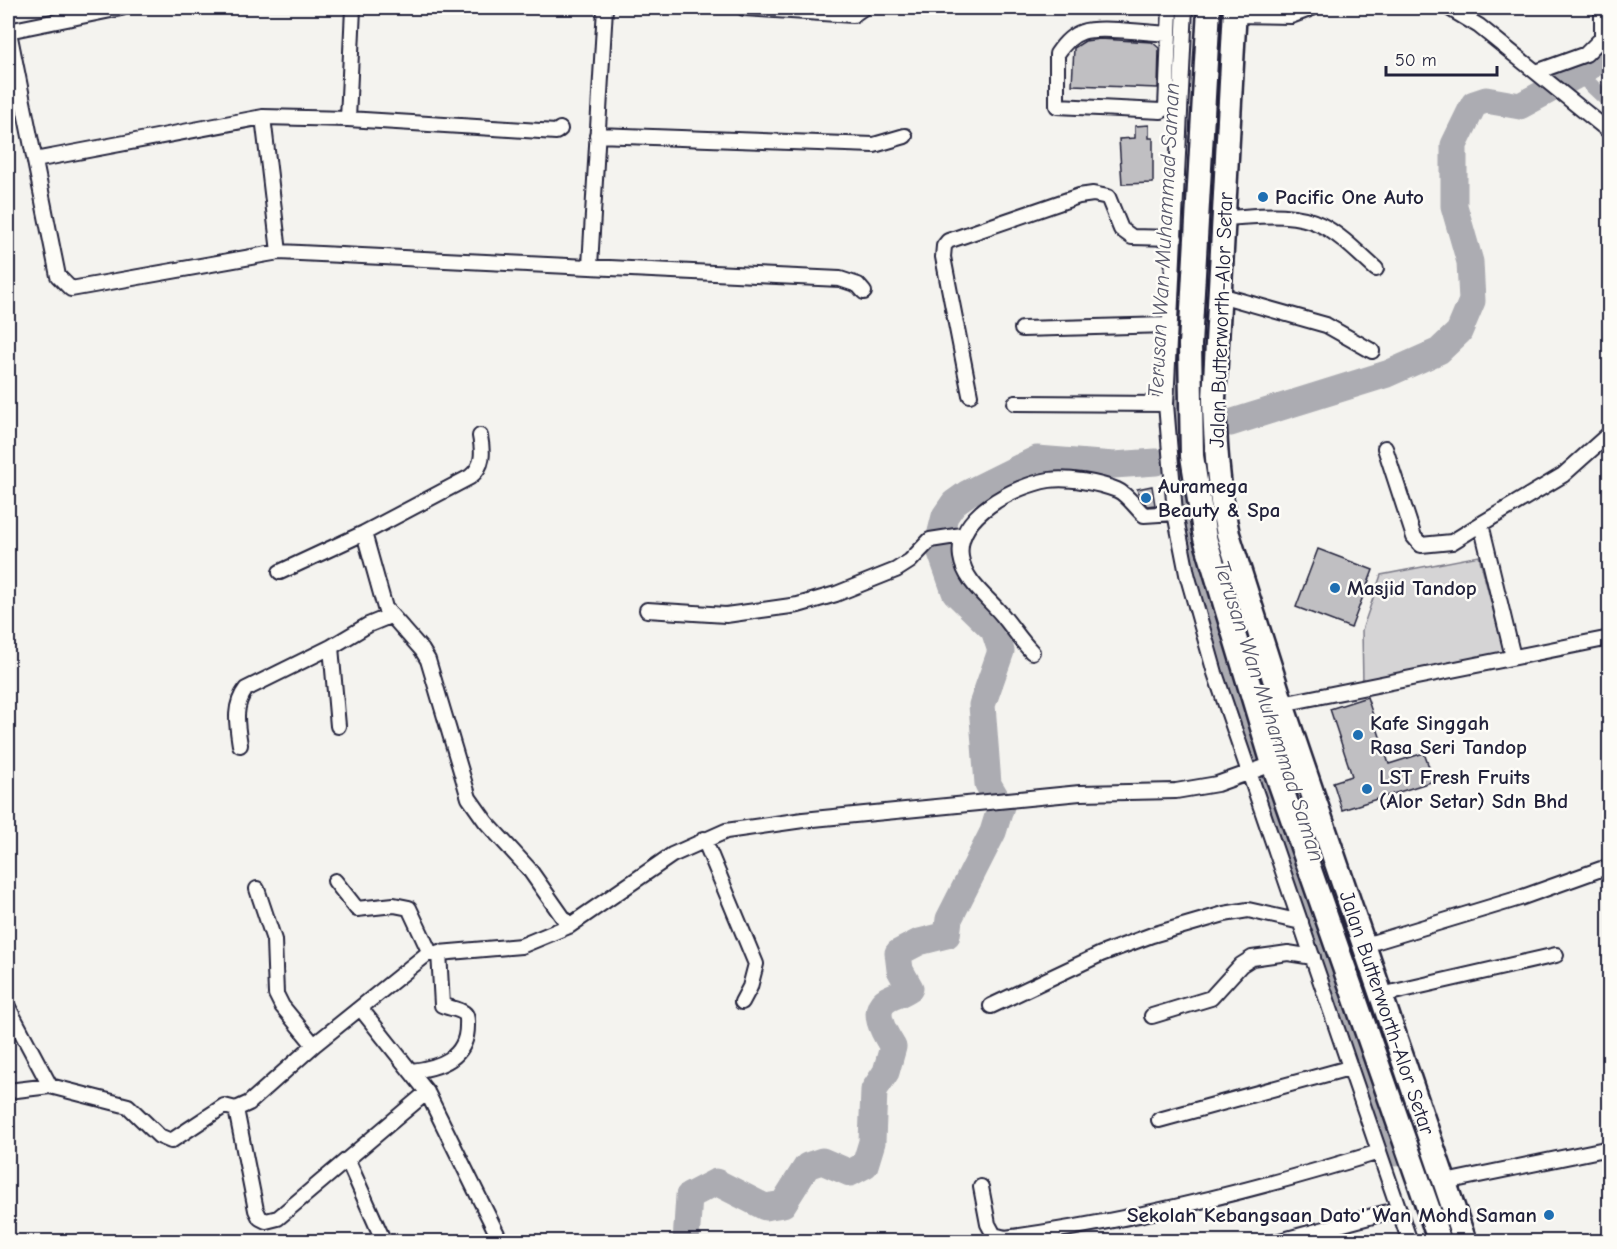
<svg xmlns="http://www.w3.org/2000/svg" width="1617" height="1249" font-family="'Comic Neue',sans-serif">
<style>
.green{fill:#d5d4d5;stroke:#7c7b88;stroke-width:1.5}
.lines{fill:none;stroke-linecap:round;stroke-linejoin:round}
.canal{stroke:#acacb2;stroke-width:15}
.river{stroke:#acacb2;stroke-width:27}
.building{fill:#c0bfc2;stroke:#22223b;stroke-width:1.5}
.minor-casing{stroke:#22223b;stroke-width:18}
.primary-casing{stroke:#22223b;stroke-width:27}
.minor{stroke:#fdfcf7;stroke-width:14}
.primary{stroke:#fdfcf7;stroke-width:22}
.poi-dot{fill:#1f6fb2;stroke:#fdfcf7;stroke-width:2}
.labels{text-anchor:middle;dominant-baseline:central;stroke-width:5;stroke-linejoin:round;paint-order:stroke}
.poi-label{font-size:21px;font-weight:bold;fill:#22223b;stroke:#fdfcf7;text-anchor:start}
.street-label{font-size:21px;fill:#22223b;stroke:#fdfcf7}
.water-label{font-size:22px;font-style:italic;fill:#59596b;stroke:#fdfcf7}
</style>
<rect width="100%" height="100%" fill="#f4f3ef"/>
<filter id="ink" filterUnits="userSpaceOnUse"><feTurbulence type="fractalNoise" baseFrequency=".0167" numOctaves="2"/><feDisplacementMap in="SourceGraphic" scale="12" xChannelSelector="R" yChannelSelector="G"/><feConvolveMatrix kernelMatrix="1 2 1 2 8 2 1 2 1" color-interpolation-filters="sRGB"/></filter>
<g filter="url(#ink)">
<!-- green -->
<path class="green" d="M1479,556L1505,656L1363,684L1362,630L1381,575Z"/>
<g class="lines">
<!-- canal -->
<path class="canal" d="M1579,74L1610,103
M1180,336C1175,419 1183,500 1199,582L1396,1159"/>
<!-- river -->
<path class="river" d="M1230,423L1387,374L1439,351L1459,332L1472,301L1470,262L1454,206V145L1474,104L1486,100L1520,106L1579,74L1610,52
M686,1242L689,1196L716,1182L765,1207L783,1204L807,1166L822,1161L850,1173L865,1165L872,1142L874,1090L886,1072L893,1047C885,1034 869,1010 888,999C896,995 903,993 910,988L900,970L898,953L919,942L947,935L949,919L993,832L1001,806L988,784L982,705L1001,651L994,630L955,592L938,544L945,516L954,503L968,493L1037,459L1114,465L1156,462"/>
</g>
<!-- building -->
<path class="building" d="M1100,39L1152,42L1159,48L1158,88L1072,85L1074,48L1085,41Z
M1149,125V138H1153V183L1122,184L1119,139L1135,138V126Z
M1152,486L1155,505L1147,506L1139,496L1137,489Z
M1318,549L1373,570L1351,628L1296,607Z
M1367,697L1389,764L1424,753L1434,781L1342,810L1333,782L1352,776L1330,709Z"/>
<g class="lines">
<defs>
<path id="minor" d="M744,8L853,15L863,8
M1185,8L1166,404L1175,513L1187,574L1215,673L1410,1242
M1449,8L1479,26L1610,132
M1234,15L1291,16L1312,8
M8,27L58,276L71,289L279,252L840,279L858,285L864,292
M8,31L121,8
M1169,34C1149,33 1098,26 1082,32C1072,35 1063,45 1057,54V106L1161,111L1166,108L1170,8
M1536,72L1586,54L1602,38V8
M263,117L279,252
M348,119L353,8
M597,135L874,145L905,136
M35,160L263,117L348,119L556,132L560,129
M1223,218C1254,217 1292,210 1321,225C1341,235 1359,254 1376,269
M590,266L605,8
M1220,295L1326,325L1372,351
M1022,329L1168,325
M970,395L943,257L944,246L948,241L1079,196L1093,194L1108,197L1121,229L1132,237L1175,238
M1015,403L1166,404
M1385,448L1414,537L1421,545L1452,542L1481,524
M364,533L385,608L422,650L428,660L469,798L486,822L529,869L569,926
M280,572L364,533L470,477C484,466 483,452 480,436
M647,610L726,615L798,605L836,594L896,570L910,561L930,540L962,535
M331,647L338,726
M1032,652C1021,641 1013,628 1003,616C989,598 965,583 961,557C955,516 1014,486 1049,480C1068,477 1099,483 1117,490C1127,494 1136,508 1144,515L1175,513
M1513,657L1481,524L1563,475L1610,433
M1282,704L1610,638
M240,745C237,725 233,706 246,689L331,647L368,625L390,616
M704,839L756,964L750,987L742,1002
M335,881L357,909L394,905L409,908L430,953
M257,889L274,940L276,994L282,1006L314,1045
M1365,945L1520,898L1601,869H1610
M1381,995L1556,955
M991,1006L1101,954L1152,935L1224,914L1248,910L1301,922
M8,1007L50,1086
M361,1009L427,1092L501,1242
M1152,1016L1211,998L1241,965L1252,958L1288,953L1313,957
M412,1071C438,1068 467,1059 467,1026C467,1022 468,1016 464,1013C459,1009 449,1008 442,1005L439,952
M8,1091L50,1086L128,1106L159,1136L171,1141L224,1106L236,1109L249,1103L314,1045L427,954L521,946L569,926L672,855L726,831L803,820L1080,793L1176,791L1217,784L1273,764
M236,1109L256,1210L260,1218L266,1221L278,1218L427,1092
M1159,1120L1349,1068
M348,1161L384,1242
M1445,1182L1610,1148
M981,1187L988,1224L994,1235L1005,1238C1133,1221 1256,1190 1379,1152
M1276,1242L1399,1209"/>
<g id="primary">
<path d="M1209,8L1190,345L1192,456L1205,538L1273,764L1440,1242"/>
<path id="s1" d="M1235,8L1214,399C1215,445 1218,489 1228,534L1282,704L1465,1242"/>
</g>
</defs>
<!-- minor casing -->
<use href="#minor" class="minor-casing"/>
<!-- primary casing -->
<use href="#primary" class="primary-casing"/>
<!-- minor -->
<use href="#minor" class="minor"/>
<!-- primary -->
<use href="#primary" class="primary"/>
</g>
</g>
<!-- markers -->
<g class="poi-dot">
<circle cx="1263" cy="197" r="6"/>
<circle cx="1146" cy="498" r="6"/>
<circle cx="1335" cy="588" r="6"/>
<circle cx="1358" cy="735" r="6"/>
<circle cx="1367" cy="789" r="6"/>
<circle cx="1549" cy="1215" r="6"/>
</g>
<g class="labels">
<!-- poi labels -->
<g class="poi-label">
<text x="1275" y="197">Pacific One Auto</text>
<text x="1158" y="486">Auramega<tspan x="1158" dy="24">Beauty &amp; Spa</tspan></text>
<text x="1347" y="588">Masjid Tandop</text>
<text x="1370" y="723">Kafe Singgah<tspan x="1370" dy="24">Rasa Seri Tandop</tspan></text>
<text x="1379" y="777">LST Fresh Fruits<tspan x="1379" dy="24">(Alor Setar) Sdn Bhd</tspan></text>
<text x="1537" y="1215" text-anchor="end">Sekolah Kebangsaan Dato' Wan Mohd Saman</text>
</g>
<!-- street labels -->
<g class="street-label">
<text transform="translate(1221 320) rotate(-88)">Jalan Butterworth-Alor Setar</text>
<text stroke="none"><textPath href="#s1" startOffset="1032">Jalan Butterworth-Alor Setar</textPath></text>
</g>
<!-- water labels -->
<g class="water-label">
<text transform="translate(1164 240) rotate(-87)">Terusan Wan Muhammad Saman</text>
<text transform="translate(1269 711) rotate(72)">Terusan Wan Muhammad Saman</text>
</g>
</g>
<!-- margin -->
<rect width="1617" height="1249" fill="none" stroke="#fdfcf7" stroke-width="30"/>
<rect x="15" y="15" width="1587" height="1219" fill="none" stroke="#22223b" stroke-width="2" filter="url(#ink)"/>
<!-- scale -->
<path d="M1386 66v9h111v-9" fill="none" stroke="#22223b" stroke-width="3"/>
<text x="1395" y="66" font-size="18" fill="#22223b" stroke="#fdfcf7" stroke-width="4.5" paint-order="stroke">50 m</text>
</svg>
